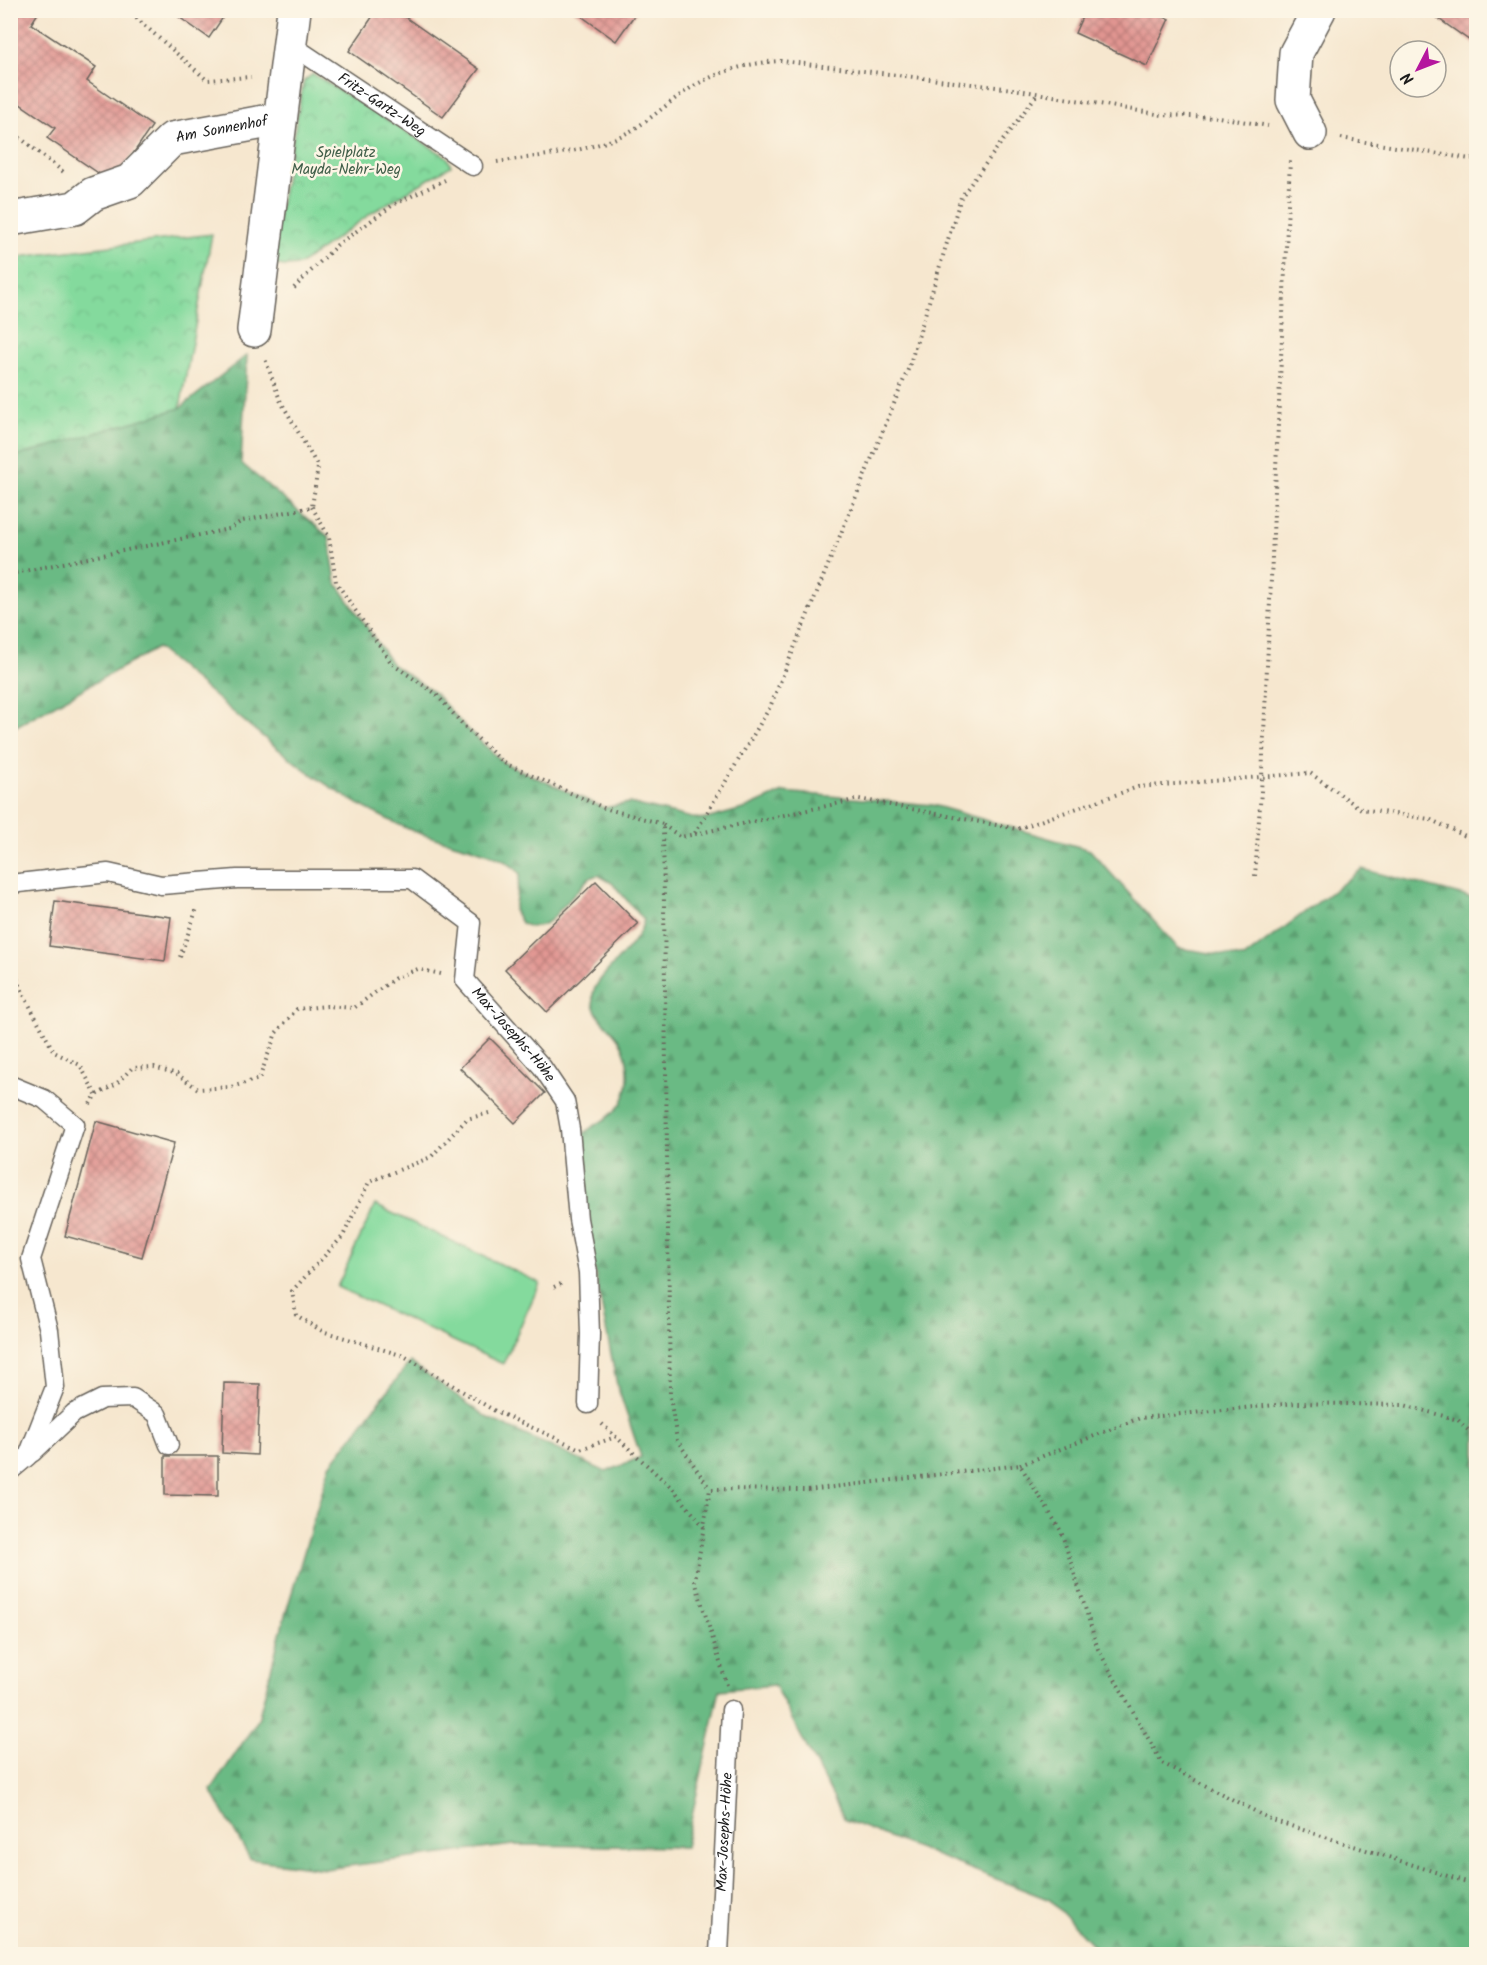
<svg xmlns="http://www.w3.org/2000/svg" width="1487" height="1965" font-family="Kalam,sans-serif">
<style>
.forest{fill:url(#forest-firs);stroke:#446b50;stroke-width:1.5}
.park{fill:url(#park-crowns);stroke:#507b5c;stroke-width:1.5}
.pitch{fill:#84da9d;stroke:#507b5c;stroke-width:1.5}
.building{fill:url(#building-cross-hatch)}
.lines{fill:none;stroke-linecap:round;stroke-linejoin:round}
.service-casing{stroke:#68635b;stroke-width:21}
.minor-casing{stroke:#68635b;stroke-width:36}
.path{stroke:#68635b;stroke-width:4;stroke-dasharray:1.5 4.5;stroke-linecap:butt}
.service{stroke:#fff;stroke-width:18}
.minor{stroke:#fff;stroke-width:33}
.labels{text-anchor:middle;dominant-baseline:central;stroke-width:5;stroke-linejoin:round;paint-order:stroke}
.street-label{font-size:15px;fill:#1c1c1c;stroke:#fcf5e5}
.park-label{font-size:15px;fill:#405e49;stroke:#fcf5e5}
</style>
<defs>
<pattern id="forest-firs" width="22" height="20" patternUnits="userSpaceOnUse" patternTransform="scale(1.5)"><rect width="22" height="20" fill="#6bba84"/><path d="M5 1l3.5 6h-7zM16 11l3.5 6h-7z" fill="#5c9f71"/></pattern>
<pattern id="park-crowns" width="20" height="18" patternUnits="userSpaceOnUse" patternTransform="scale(1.5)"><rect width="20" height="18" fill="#84da9d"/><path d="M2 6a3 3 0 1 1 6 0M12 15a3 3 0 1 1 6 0" fill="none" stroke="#71ba87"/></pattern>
<pattern id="building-cross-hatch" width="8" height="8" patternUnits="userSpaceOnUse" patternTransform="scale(1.5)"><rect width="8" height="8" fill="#e19591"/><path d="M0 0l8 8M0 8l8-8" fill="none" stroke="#b67976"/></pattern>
</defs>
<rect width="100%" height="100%" fill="#fcf5e5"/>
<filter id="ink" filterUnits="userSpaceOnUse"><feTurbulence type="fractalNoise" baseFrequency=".0167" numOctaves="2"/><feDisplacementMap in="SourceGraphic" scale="12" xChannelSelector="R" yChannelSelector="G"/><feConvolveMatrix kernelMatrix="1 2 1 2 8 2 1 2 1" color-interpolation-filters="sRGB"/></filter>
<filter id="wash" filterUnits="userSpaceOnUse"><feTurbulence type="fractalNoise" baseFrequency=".008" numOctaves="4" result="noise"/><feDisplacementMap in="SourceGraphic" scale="24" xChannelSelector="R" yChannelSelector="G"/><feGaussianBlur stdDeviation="1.35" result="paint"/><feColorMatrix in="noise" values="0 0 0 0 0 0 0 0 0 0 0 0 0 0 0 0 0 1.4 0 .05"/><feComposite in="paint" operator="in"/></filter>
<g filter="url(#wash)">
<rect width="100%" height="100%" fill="#f6e7cf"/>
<!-- forest -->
<path class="forest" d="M247,355L241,463L329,537L336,582L392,664L435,693L464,726L504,763L604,808L629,803L692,818L706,819L747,808L783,792L933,805L1090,850L1178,948L1244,958L1362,869L1476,899V1954H1101L1050,1900L845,1820L774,1685L720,1690L685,1847L513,1845L325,1869L250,1859L211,1790L258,1720L284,1619L330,1465L410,1362L488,1418L606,1472L641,1457L617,1385L586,1226L578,1169L581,1136C591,1125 607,1121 617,1109C632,1092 631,1059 619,1040C609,1024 590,1016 593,994C597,973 637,950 644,920L612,883L598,875L589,878L550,921L542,925L530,927L521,923L514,910L520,874C505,852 443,842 416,832C405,828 394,822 383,817C304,780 225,703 157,648L11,729V457L180,408Z"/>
<!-- park -->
<path class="park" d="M313,74L447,157L451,166L373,212L299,265L285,266L269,264L304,81Z
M212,234L180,408L11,458V258Z"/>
<!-- pitch -->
<path class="pitch" d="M375,1205L540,1283L503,1364L337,1287Z"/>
<g id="blocks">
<!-- building -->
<path class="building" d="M10,10H40L31,24L96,67L87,81L152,126L113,183L47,138L55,128L10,97Z
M169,10H228L209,38Z
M377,10H395L479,69L443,117L349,51Z
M573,10H638L616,41Z
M1085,10H1159L1157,14L1169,19L1147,66L1075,33Z
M1426,10H1476V45Z
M596,881L638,924L547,1012L505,969Z
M55,901L171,917L165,961L49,946Z
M490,1038L545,1093L515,1123L460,1068Z
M96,1121L174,1143L142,1257L65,1236Z
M224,1383L260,1384L257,1455L222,1453Z
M165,1456H218V1496L165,1495Z"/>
</g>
</g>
<g filter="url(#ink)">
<use href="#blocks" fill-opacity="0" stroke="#68635b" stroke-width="1.5"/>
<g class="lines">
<defs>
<g id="service">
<path id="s1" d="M290,44L473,166"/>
<path id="s2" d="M10,884L108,873L161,885L237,879H412L471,923L465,980L542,1067L565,1101L570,1129L578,1219L588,1272L590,1334L588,1404"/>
<path d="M10,1085L44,1099L75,1125L31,1259L49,1330L55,1387L28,1456L10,1471"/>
<path d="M32,1453L74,1413L102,1399L133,1398L157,1414L169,1445"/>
<path id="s3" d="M719,1954L731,1710"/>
</g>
<g id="minor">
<path d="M1310,133L1293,100L1296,53L1319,10"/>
<path id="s4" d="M10,219L75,208L93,194L130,181L172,139L280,119"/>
<path d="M254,330L294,10"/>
</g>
</defs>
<!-- service casing -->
<use href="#service" class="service-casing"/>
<!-- minor casing -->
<use href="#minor" class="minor-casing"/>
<!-- path -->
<path class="path" d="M127,10L207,80L251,77
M10,130L66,174
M1341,138L1476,160
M497,162C542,155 593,153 634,129C652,118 668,103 686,91C712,73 750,62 781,61L1013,89L1162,115L1219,117L1268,126
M294,288L337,245L393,205L445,180
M312,507L329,537L336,582L392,664L435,693L464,726L504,763L604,808L663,824L670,1397L677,1440L710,1489
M10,574L229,529L242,521L312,507L318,467L280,400L265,359
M663,825L681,837L859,799L1017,829L1138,787L1310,773L1361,809L1429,819L1476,841
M695,833L770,707L909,367L961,197L1038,93
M1255,876L1262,777L1290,160
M10,935L16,909
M180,957L197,908
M10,962L25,997L54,1052L80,1065L96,1095
M90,1104L96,1095L115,1085L132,1068L154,1067L177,1074L198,1089L231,1087L259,1079L276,1033L297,1009L327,1006L354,1008L395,978L418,969L441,974
M489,1113L467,1119L431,1157L369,1182L343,1236L292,1291L296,1315L322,1331L404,1356L495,1411L580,1449L616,1437
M554,1287L563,1283
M602,1424L674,1490L704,1527
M1020,1465L1140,1418L1296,1403L1404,1405L1458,1420L1476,1438
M727,1685L695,1581L710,1489L808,1490L1020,1465L1061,1531L1098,1649L1162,1763L1272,1820L1476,1885"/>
<!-- service -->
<use href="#service" class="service"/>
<!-- minor -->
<use href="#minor" class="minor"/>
</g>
</g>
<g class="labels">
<!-- street labels -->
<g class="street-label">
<text stroke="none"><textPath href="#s1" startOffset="110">Fritz-Gartz-Weg</textPath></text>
<text stroke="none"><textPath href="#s4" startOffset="238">Am Sonnenhof</textPath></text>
<text stroke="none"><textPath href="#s2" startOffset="608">Max-Josephs-Höhe</textPath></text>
<text stroke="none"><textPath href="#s3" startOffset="122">Max-Josephs-Höhe</textPath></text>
</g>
<!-- park labels -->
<g class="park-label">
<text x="346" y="153">Spielplatz<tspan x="346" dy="17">Mayda-Nehr-Weg</tspan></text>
</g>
</g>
<!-- margin -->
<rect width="1487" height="1965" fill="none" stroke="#fcf5e5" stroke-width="36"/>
<!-- north arrow -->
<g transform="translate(1418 69) rotate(228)"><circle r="28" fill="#fcf5e5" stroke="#a29e95" stroke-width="1.5"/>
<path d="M0-4.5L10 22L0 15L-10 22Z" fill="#b5179e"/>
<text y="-9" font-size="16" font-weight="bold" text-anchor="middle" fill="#1c1c1c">N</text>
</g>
</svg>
